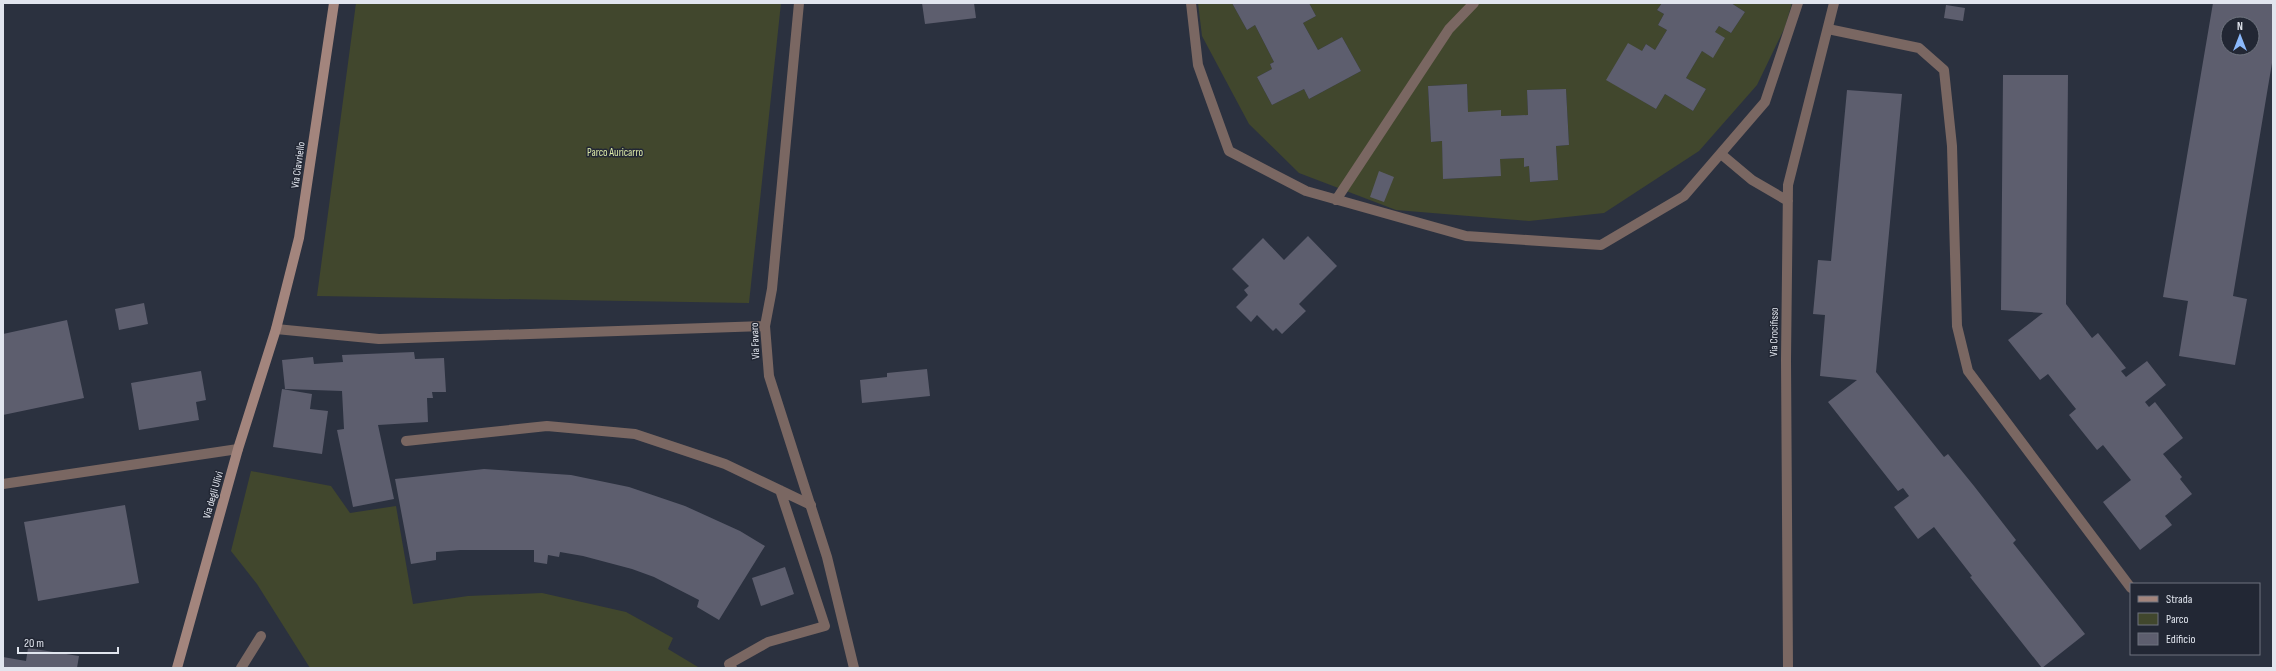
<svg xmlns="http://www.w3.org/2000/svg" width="2276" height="671" font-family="'Sofia Sans Condensed',sans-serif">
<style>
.green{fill:#41472d;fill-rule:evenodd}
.building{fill:#5d5e6e;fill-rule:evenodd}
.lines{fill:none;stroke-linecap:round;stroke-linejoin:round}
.lane{stroke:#7a6762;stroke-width:10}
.street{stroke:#7a6762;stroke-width:10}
.secondary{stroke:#a3857d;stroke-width:10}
.labels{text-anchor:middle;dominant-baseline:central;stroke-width:3;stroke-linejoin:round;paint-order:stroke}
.park-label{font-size:11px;fill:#dceaa8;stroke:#222734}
.street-label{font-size:11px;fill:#e1e5ee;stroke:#222734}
</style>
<rect width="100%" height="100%" fill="#2b313f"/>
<!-- green -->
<path class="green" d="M356,3H781L749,303L317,296Z
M1198,3H1232L1247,30L1255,25L1274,62L1270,64L1272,69L1257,77L1272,105L1304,89L1309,99L1361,71L1342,37L1318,50L1303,23L1316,16L1309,3H1662L1657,10L1664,14L1658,25L1667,30L1655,50L1646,44L1642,51L1607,80L1656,109L1665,94L1693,111L1706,89L1686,78L1702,51L1713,57L1715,32L1719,26L1731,33L1745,12L1731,3H1792L1785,27L1757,85L1699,151L1604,213L1529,221L1396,210L1299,173L1249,124L1202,36ZM1467,84L1468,112L1501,116L1528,115L1527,90L1566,89L1569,145L1556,146L1558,180L1530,182L1529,166L1524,167V158L1500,159V176L1444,179L1442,141L1431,142L1428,86Z
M251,471L331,486L350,513L396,506L413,604L468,596L542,593L626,612L673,638L668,649L698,667L310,668L257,584L231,551Z"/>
<!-- building -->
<path class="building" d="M922,3H974L976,18L925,24Z
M1232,3H1309L1316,16L1303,23L1318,50L1342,37L1361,71L1309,99L1304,89L1272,105L1257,77L1272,69L1270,64L1274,62L1255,25L1247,30Z
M1662,3H1731L1745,12L1731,33L1719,26L1715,32L1725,38L1713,58L1702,51L1686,78L1706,89L1693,111L1665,94L1656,109L1606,80L1628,43L1642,51L1646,44L1655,50L1667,30L1658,25L1664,14L1657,10Z
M2213,3H2273V57L2233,296L2247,299L2235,365L2179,356L2188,301L2163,297ZM2228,24H2252V48H2228Z
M1946,5L1965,8L1963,21L1944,18Z
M2003,75H2068L2066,304L2092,338L2098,333L2126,368L2121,371L2126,377L2147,361L2166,385L2145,402L2149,407L2155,402L2183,438L2163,454L2182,477L2180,479L2192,494L2165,516L2172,525L2140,550L2103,502L2131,480L2103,445L2097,450L2069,415L2076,409L2048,374L2040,380L2008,340L2043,313L2001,310Z
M1467,84L1468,112L1501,110V116L1528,115L1527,90L1566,89L1569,145L1556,146L1558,180L1530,182L1529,166L1524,167V158L1500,159L1501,176L1443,179L1442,141L1431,142L1428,86Z
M1847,90L1902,94L1876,372L1944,457L1948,454L1974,486L2016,540L2013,543L2085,634L2042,668L1970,577L1972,576L1934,527L1918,539L1894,507L1909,496L1903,488L1898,491L1828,402L1857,380L1820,376L1825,315L1813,314L1818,260L1831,261Z
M1379,171L1394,177L1384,202L1370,197Z
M1308,236L1337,266L1299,304L1306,311L1282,334L1276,328L1273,331L1257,315L1251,322L1236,307L1248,295L1244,290L1249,286L1232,269L1263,238L1284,260Z
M144,303L148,324L119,330L115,309Z
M67,320L84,398L3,415V334Z
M414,352L415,359L444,358L446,392H432L433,398H427L428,422L378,425L394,499L353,507L337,430L344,429L342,391L285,389L282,360L313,357L314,364L343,362L342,355Z
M927,369L930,396L862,403L860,380L887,377V373Z
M201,371L206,400L196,402L199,420L139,430L131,383Z
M282,389L312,394L310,409L328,411L322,454L273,447Z
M484,469L571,475L629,487L685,506L740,531L765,546L719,620L697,607L699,600L654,577L632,569L583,556L560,552L559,557L548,555L547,564L534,562V550H460L436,552V560L411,564L395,479Z
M125,505L139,583L38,601L24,522Z
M785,567L794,594L761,606L752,578Z
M28,648L79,656L77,668H3V657L26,661Z"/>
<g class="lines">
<!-- lane -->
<path class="lane" d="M1191,3L1198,65L1229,151L1306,191L1466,236L1601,245L1684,196L1765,102L1798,3
M1828,29L1919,48L1944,70L1952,146L1957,326L1968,371L2131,588
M1336,200L1449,29L1474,3
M406,441L547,426L635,434L725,464L811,505
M3,484L238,449
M241,668L261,636
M732,668L729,664L768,642L825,626L780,490"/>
<!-- street -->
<path class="street" d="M799,3L772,289L765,326L769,376L827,557L854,668
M1721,154L1752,180L1788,201
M276,329L379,339L765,326
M1788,668L1786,360L1788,185L1834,3"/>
<!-- secondary -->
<path class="secondary" d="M177,668L238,449L276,329L299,238L334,3"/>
</g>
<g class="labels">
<!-- park labels -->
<g class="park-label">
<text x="615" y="152">Parco Auricarro</text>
</g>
<!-- street labels -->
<g class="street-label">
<text transform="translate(298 165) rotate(-82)">Via Ciavriello</text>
<text transform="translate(1774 332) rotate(-89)">Via Crocifisso</text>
<text transform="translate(755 341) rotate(-92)">Via Favaro</text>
<text transform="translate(213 495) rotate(-74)">Via degli Ulivi</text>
</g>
</g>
<!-- border -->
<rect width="2276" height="671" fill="none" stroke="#e1e5ee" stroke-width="8"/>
<!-- legend -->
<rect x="2130" y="583" width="130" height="72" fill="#222734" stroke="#6e737e"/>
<rect x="2138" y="596" width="20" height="6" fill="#a3857d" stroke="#6e737e"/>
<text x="2166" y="603" font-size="12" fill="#e1e5ee">Strada</text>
<rect x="2138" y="613" width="20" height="12" fill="#41472d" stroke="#6e737e"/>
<text x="2166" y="623" font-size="12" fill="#e1e5ee">Parco</text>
<rect x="2138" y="633" width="20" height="12" fill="#5d5e6e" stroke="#6e737e"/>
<text x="2166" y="643" font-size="12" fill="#e1e5ee">Edificio</text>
<!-- north arrow -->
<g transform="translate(2240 36)"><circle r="19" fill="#222734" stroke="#6e737e"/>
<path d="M0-3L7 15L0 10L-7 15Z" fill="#8bb9fc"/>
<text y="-6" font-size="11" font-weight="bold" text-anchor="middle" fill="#e1e5ee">N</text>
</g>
<!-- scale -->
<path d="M18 647v6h100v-6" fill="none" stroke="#e1e5ee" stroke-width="2"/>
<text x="24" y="647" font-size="12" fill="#e1e5ee" stroke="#222734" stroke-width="3" paint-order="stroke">20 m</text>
</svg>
